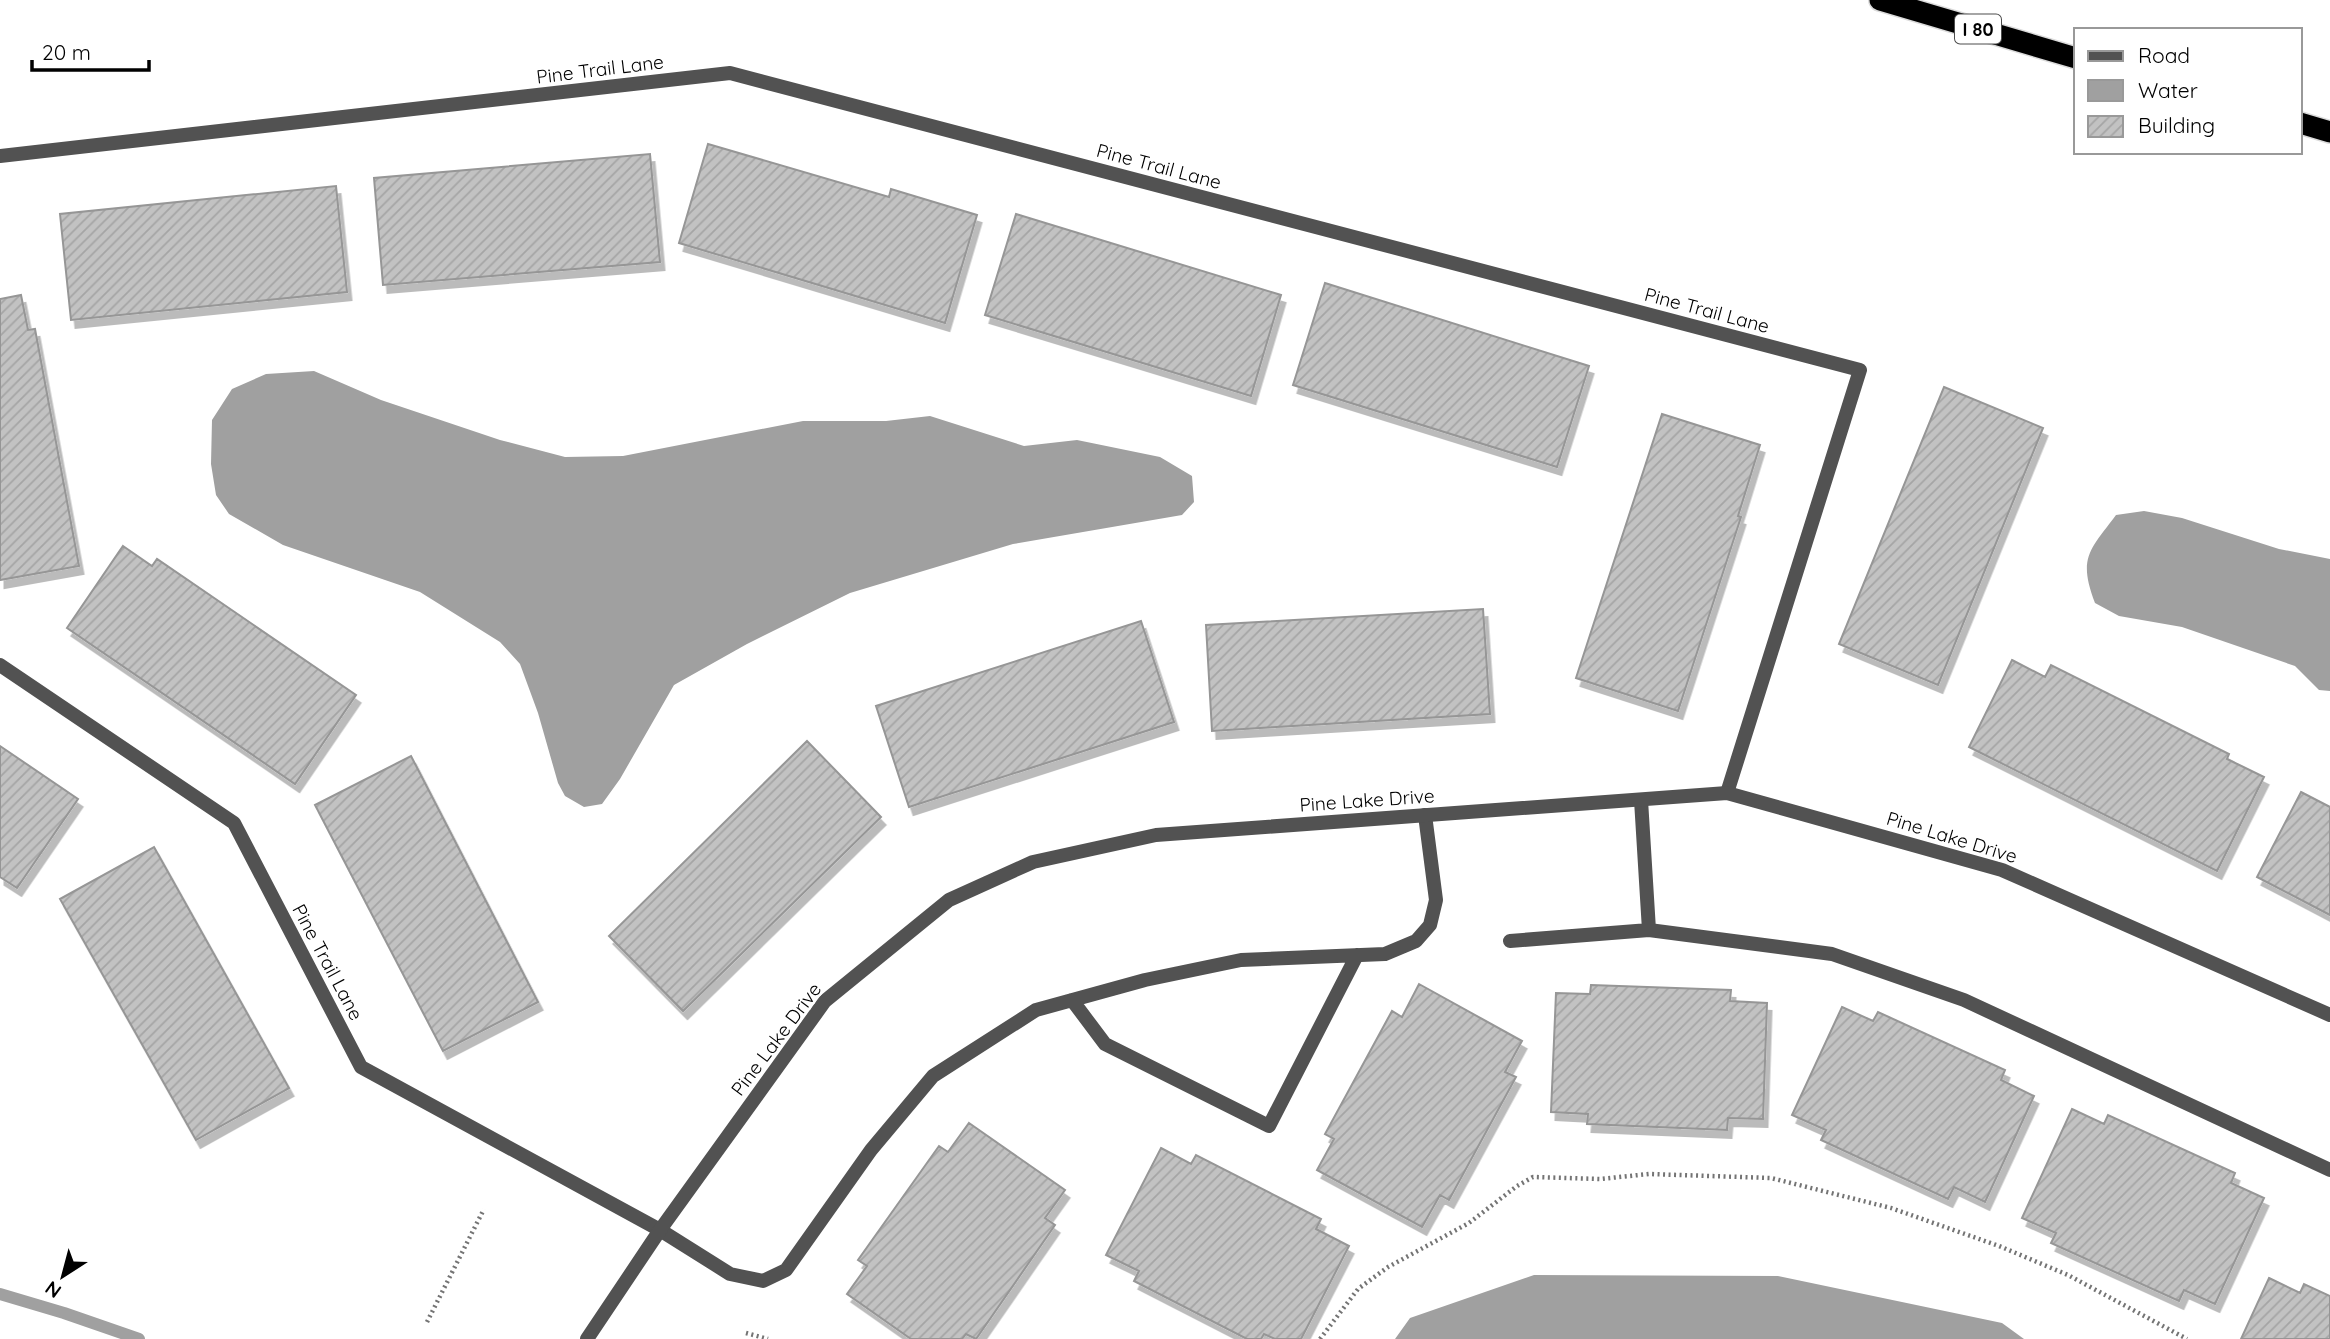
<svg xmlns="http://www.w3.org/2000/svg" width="2330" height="1339" font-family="Quicksand,sans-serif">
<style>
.water{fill:#a0a0a0}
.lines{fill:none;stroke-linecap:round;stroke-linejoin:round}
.stream{stroke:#a0a0a0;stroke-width:12}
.building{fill:url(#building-hatch);stroke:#969696;stroke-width:2;filter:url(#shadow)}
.highway-casing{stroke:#dbdbdb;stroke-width:24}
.path{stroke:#747474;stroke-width:4.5;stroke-dasharray:2 3.5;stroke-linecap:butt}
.lane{stroke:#525252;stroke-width:14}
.street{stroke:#525252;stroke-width:14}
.highway{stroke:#000;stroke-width:21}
.labels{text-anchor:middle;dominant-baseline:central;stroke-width:5;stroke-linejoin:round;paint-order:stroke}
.shield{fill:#fff;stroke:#4c4c4c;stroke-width:2}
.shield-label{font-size:18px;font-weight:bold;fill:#000}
.street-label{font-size:19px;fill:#000;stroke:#fff}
</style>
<defs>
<pattern id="building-hatch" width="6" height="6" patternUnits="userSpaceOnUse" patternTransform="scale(1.75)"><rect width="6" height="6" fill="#c2c2c2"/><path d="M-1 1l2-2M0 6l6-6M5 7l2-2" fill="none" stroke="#a5a5a5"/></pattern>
<filter id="shadow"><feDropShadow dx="4.5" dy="8" stdDeviation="0" flood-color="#0004"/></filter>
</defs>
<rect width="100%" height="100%" fill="#fff"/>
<!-- water -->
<path class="water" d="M314,371L381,400L500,440L565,457L623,456L803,421H886L930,416L1024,446L1077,440L1160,457L1192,476L1194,502L1182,515L1013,544L850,593L747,644L674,685L620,779L602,804L584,807L565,796L558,783L538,713L520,664L500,642L420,592L283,545L229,514L216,495L211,464L212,420L232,389L266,374Z
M2144,511L2182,518L2279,549L2330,559V691L2319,690L2295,666L2182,627L2119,616L2095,603C2078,558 2089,551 2116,515Z
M1534,1275L1778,1276L2002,1323L2024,1339H1395L1410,1318Z"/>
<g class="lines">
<!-- stream -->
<path class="stream" d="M0,1294L64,1313L139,1339"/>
</g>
<!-- building -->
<path class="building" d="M708,144L889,197L891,189L977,215L945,323L679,243Z
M650,154L660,262L383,285L374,178Z
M336,186L347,292L71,320L60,214Z
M1016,214L1281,295L1251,396L985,315Z
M1325,283L1589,366L1557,467L1293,385Z
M21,295L28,330L35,329L79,566L0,580V299Z
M1944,387L2043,428L1938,685L1839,644Z
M1662,414L1760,445L1738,516L1741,517L1678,711L1576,678Z
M123,546L152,566L157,559L356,695L295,784L67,628Z
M1483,609L1490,714L1212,731L1206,625Z
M1141,621L1174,722L909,807L876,706Z
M2012,660L2045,677L2051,665L2229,754L2227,759L2264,777L2217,871L1969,747Z
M807,741L881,817L683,1011L609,936Z
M0,746L78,799L17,888L0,877Z
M411,756L538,1002L443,1051L315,805Z
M2301,792L2330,807V915L2257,877Z
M154,847L289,1088L196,1140L60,899Z
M1419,984L1522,1041L1505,1072L1516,1077L1449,1200L1440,1195L1422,1227L1317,1170L1334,1139L1325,1134L1392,1011L1402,1017Z
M1591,985L1731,990L1730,1001L1767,1003L1763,1119L1728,1118L1727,1130L1587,1124L1588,1114L1551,1112L1556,993L1590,994Z
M1842,1007L1873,1021L1878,1012L2005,1070L2001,1080L2034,1096L1985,1202L1954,1187L1948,1199L1821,1140L1826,1130L1792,1115Z
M2072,1109L2104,1124L2108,1115L2235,1173L2231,1183L2264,1198L2215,1304L2184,1290L2179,1301L2051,1243L2056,1233L2022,1218Z
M969,1123L1065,1190L1045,1218L1055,1225L976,1339L966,1334L962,1339H911L847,1294L867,1266L858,1260L939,1146L948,1152Z
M1161,1148L1191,1164L1196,1155L1321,1219L1316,1229L1349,1246L1301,1339H1275L1264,1334L1261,1339H1247L1134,1281L1139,1271L1106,1255Z
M2269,1278L2300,1293L2304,1284L2330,1296V1339H2241Z"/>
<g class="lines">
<defs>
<path id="highway" d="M1880,0L2076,58
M2300,123L2330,132"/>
</defs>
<!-- highway casing -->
<use href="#highway" class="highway-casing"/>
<!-- path -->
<path class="path" d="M427,1322L484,1209
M746,1333L768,1339
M1320,1339L1358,1289L1388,1267L1469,1223L1517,1186L1533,1177L1600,1179L1649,1174L1771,1178L1891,1208L1999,1246L2068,1275L2187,1339"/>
<!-- lane -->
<path class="lane" d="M0,156L730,73L1860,370L1727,793
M0,665L234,823L361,1067L660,1230L730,1274L763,1281L786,1270L871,1150L933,1076L1036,1010L1145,980L1241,960L1385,954L1416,941L1430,925L1436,900L1425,815
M1641,800L1649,930
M1510,941L1649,930L1832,954L1964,1000L2330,1170
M1072,1000L1105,1044L1269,1126L1357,955"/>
<!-- street -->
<path class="street" d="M587,1339L660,1230L825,1001L949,900L1033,862L1156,835L1727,793L2002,870L2330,1015"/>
<!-- highway -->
<use href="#highway" class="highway"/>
</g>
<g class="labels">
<!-- shield labels -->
<rect class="shield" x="1955" y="14.5" width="46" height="29" rx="5"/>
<g class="shield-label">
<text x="1978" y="29">I 80</text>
</g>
<!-- street labels -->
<g class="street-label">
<text transform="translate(600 69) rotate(-7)">Pine Trail Lane</text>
<text transform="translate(1159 166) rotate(15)">Pine Trail Lane</text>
<text transform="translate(1707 310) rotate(15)">Pine Trail Lane</text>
<text transform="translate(1367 800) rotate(-4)">Pine Lake Drive</text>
<text transform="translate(1952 837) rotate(17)">Pine Lake Drive</text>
<text transform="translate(328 962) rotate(62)">Pine Trail Lane</text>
<text transform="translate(776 1039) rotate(-53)">Pine Lake Drive</text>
</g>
</g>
<!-- legend -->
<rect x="2074" y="28" width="228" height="126" fill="#ffffff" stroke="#999999" stroke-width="2"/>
<rect x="2088" y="51" width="35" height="10" fill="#525252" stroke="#999999" stroke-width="2"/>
<text x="2138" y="63" font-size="21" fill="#000000">Road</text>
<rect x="2088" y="80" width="35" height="21" fill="#a0a0a0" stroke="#999999" stroke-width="2"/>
<text x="2138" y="98" font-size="21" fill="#000000">Water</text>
<rect x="2088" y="116" width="35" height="21" fill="url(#building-hatch)" stroke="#999999" stroke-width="2"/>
<text x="2138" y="133" font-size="21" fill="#000000">Building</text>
<!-- north arrow -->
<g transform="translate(63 1276) rotate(216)" stroke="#ffffff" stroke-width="5" paint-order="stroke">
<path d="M0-5L12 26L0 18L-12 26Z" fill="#000000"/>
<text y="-10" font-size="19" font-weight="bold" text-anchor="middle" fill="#000000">N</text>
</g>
<!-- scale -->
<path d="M32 60v10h117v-10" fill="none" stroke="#000000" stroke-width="3.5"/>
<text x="42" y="60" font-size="21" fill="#000000" stroke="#ffffff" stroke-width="5" paint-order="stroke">20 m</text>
</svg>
